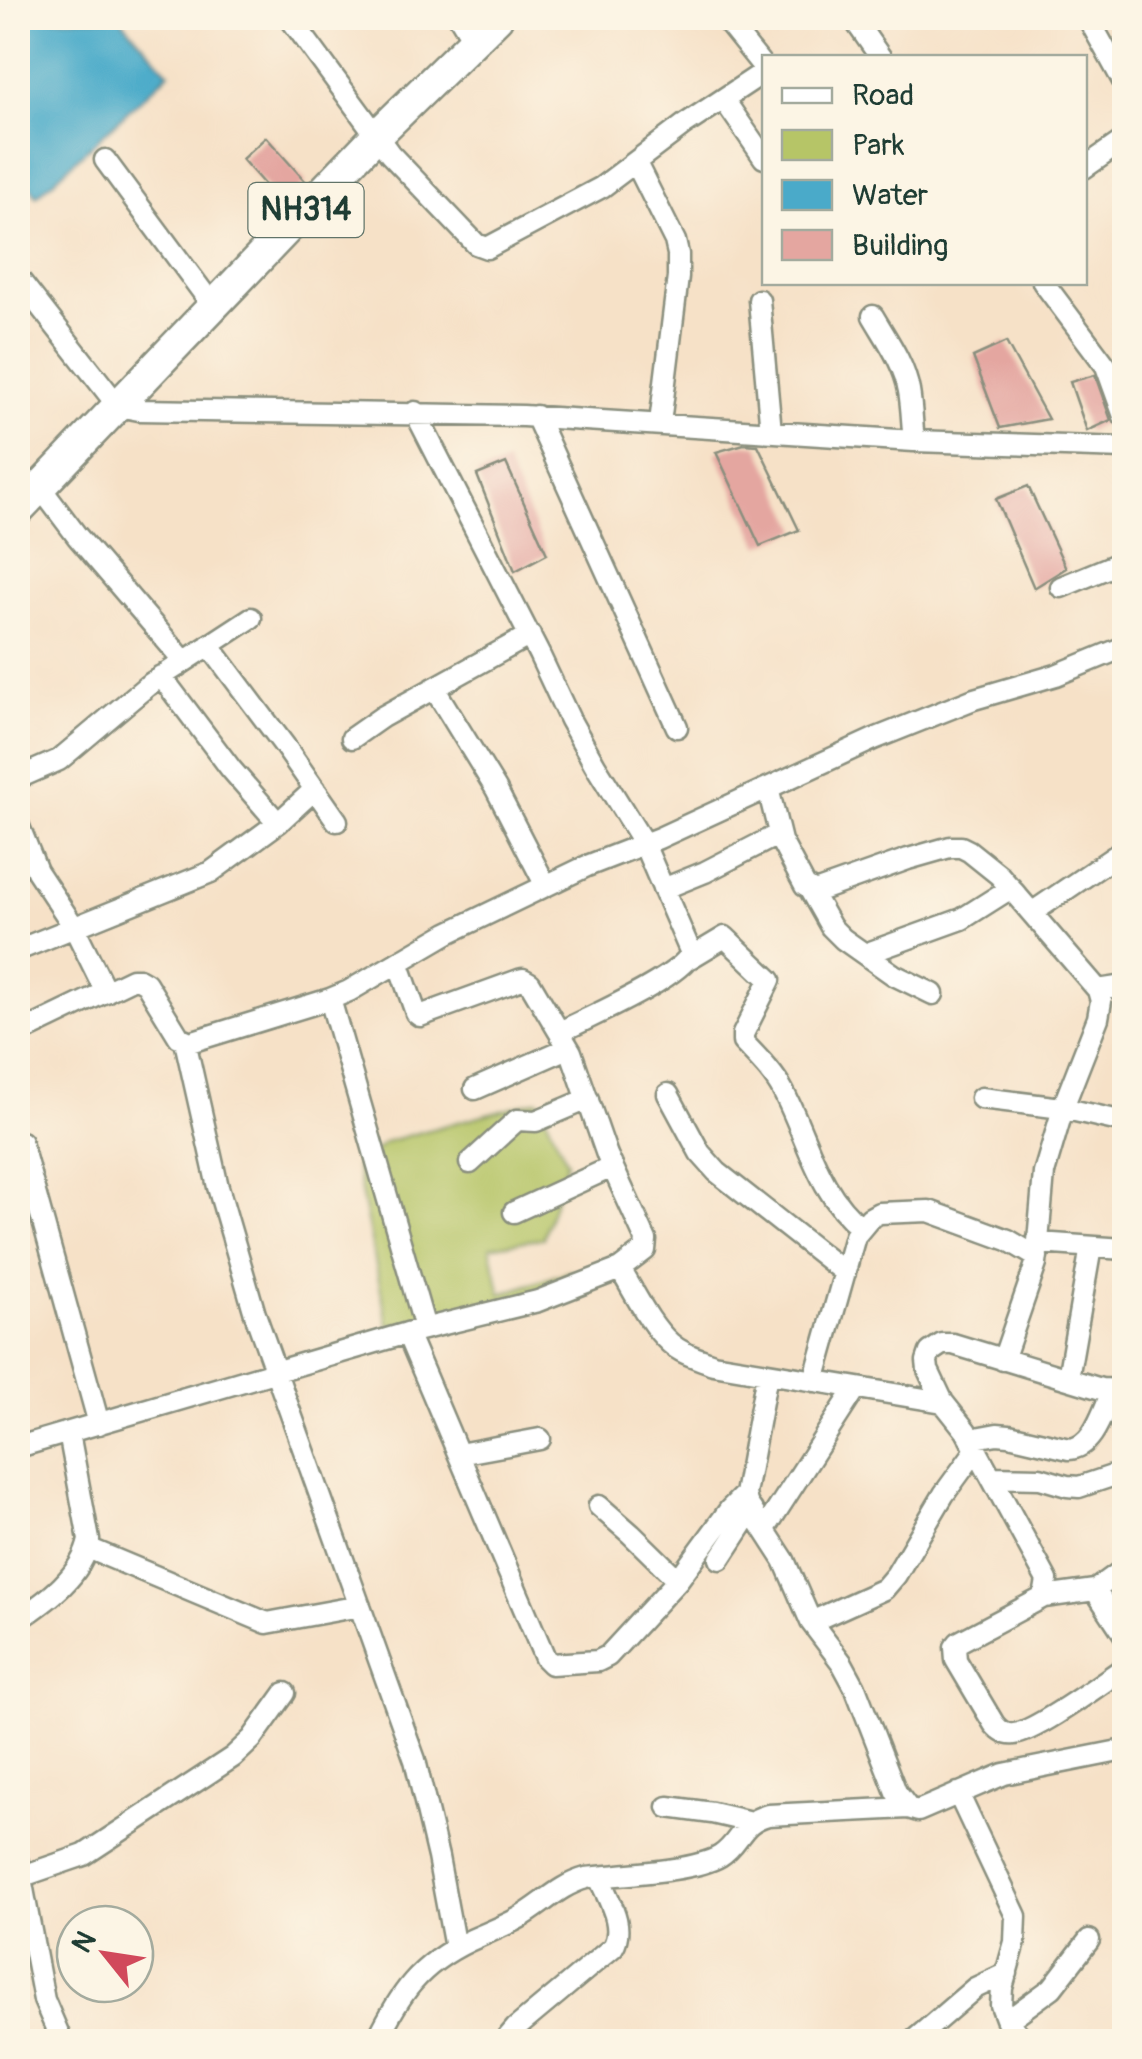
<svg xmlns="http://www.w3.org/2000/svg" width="1142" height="2059" font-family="Pangolin,sans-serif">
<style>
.green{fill:#b6c567;stroke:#6a814e;stroke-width:2.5}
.water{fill:#4aaac9;stroke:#34747e;stroke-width:2.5}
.building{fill:#e4a6a0}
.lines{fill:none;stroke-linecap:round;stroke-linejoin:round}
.minor-casing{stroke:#8a8f7e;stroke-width:25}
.highway-casing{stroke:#8a8f7e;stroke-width:35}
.minor{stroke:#fff;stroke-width:20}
.highway{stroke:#fff;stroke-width:30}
.labels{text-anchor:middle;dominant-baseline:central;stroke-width:9;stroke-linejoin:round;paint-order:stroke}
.shield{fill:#fcf5e5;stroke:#617469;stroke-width:2.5}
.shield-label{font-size:32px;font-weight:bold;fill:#1f3d34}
</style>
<rect width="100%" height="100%" fill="#fcf5e5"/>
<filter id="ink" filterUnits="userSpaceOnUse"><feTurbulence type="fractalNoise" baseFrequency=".01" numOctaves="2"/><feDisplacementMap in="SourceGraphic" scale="20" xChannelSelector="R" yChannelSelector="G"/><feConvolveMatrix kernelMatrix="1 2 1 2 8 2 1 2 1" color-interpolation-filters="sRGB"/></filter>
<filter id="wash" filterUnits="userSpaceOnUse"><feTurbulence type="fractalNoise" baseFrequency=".0048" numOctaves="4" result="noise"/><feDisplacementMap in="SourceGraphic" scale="40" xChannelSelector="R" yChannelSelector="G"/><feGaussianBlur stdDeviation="2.25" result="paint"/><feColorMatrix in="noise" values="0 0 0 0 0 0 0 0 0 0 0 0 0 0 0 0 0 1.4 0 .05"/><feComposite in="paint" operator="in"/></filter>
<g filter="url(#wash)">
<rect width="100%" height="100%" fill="#f6e1c7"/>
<!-- green -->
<path class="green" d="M538,1100L567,1161L543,1238L490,1247L501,1294L571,1271L586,1282L538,1301L508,1317L404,1327L397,1325H388L356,1167L385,1142Z"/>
<!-- water -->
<path class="water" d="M18,18H120L169,73L37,196L18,171Z"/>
<g id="blocks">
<!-- building -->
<path class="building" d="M266,137L306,182L283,206L242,159Z
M1006,342L1048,419L1000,428L973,357Z
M1095,375L1111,420L1087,431L1070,382Z
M744,444L758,445L799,530L760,546L716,452Z
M506,463L547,554L515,571L477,475Z
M1028,486L1066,568L1034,588L996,499Z"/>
</g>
</g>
<g filter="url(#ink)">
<use href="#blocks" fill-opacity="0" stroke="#8a8f7e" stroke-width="2.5"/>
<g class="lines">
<defs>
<path id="minor" d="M290,18L390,154L476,244L487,248L602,187L684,125L761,74L763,69L761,64L724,18
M460,18L474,41
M853,18L881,58
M1088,18L1124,83
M724,100L764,158
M105,160L213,306
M636,163L675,241L678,254V277L660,423
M1084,168L1124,140
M18,278L118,406L139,410L523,416L914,441L1124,448
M1043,282L1106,366L1124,416
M759,300L771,432
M873,316C887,340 904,363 909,391C912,408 912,425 914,441
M415,412L539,654L570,720L595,765L644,844L691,953C680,978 587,1018 560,1032
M536,416L677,727
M40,487L77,536L184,661
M1061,587L1124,561
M209,645L284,745L337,821
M161,676L231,769L278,823
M434,688L496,789L546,886
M352,738L382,717L530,635
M18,778L59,760L147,686L251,618
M768,788L781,841L805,886L815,892L908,859L950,847H961L969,851L999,875L1098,990L1101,1001L1098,1018L1065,1102L1044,1173L1036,1264L1003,1360
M18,824L37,871L74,927L106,992
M663,889L705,872L779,834
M810,890L831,927L843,939L894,975L933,994
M1033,912L1124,850
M18,950L211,872L278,823L315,789
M865,954L962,919L1011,888
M690,958L725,937L770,980L743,1034V1042C757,1057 773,1072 783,1091C807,1136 818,1194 861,1227
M1098,990L1124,986
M330,999L425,1328
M18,1034L132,979H139L146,983L179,1037L190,1042L330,999L349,991L448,933L587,866L659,838L874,739L974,699L1056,675L1124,647
M185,1041L218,1187L255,1314L415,1760L438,1857L455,1948
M475,1089L568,1048
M668,1094L700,1153L717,1172L845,1273
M981,1098L1062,1108L1124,1122
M21,1142L99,1424
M470,1163L517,1120L536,1121L588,1099
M514,1212L612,1167
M1039,1243L1124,1249
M620,1269C635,1293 649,1324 670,1343C682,1354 698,1358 713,1364L943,1402
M407,1333L545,1658L551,1664L598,1661L608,1656L678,1580L730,1509L745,1494
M767,1374L745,1494L747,1503L784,1560L811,1622L842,1663L855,1687L896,1792L908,1808L918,1811L1004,1774L1124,1750
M1068,1378L1091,1247
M814,1381L855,1236L870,1218L879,1213L929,1211L1008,1240L1037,1257
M1124,1390L1101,1389L953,1344H942L930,1352L927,1361L928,1370L943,1402L966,1431L1047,1580L1044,1597L959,1642L955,1647L956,1660L994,1724C1000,1731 1005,1735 1014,1734C1036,1732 1103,1682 1124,1668
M970,1439L997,1434L1009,1435L1069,1449C1094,1448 1103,1410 1113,1390
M18,1447L407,1333L538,1301L620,1269L645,1250L646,1240L607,1155L571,1052L530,983L523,979L519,980L420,1016L416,1013L398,962
M459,1454L540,1439
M991,1477L1040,1478L1067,1486L1079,1487L1124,1472
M599,1506L631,1534L678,1580
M765,1529L856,1388
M88,1548L267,1623L360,1606
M720,1559L752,1510
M1095,1590L1124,1634
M1044,1597L1095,1590L1124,1569
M18,1620C47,1601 82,1576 89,1540L69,1433
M811,1622L884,1589L896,1575L944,1494L976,1450
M958,1793L1016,1916L1015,1942L1002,1988L1001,2005L1007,2021L1025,2042
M668,1807L712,1813L751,1822
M18,1862L44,2000L62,2042
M20,1877L84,1855L233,1757L252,1739L285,1693
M1007,2021L1052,1988L1089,1940
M376,2042C400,1993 419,1965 469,1941C486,1933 503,1927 519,1918C542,1905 560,1885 586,1878C620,1874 693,1872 720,1856C741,1843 740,1822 768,1815L908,1808
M504,2042L516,2028L613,1947C626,1925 607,1898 599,1877
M912,2042L975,1988L1007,1973"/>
<path id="highway" d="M18,510L376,136L497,18"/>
</defs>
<!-- minor casing -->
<use href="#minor" class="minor-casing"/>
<!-- highway casing -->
<use href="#highway" class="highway-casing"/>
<!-- minor -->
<use href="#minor" class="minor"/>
<!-- highway -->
<use href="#highway" class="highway"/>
</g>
</g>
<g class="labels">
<!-- shield labels -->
<rect class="shield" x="248.5" y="183" width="115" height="54" rx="8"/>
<g class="shield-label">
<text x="306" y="210">NH314</text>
</g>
</g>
<!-- margin -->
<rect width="1142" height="2059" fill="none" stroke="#fcf5e5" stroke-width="60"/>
<!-- legend -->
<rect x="762" y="55" width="325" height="230" fill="#fcf5e5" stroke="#a4ab9e" stroke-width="2.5"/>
<rect x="782" y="88" width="50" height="15" fill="#ffffff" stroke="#a4ab9e" stroke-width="2.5"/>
<text x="852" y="105" font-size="30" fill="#1f3d34">Road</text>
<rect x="782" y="130" width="50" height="30" fill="#b6c567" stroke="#a4ab9e" stroke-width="2.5"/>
<text x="852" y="155" font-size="30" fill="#1f3d34">Park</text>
<rect x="782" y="180" width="50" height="30" fill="#4aaac9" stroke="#a4ab9e" stroke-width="2.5"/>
<text x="852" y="205" font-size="30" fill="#1f3d34">Water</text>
<rect x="782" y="230" width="50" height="30" fill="#e4a6a0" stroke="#a4ab9e" stroke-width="2.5"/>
<text x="852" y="255" font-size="30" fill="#1f3d34">Building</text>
<!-- north arrow -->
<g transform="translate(105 1954) rotate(300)"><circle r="48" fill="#fcf5e5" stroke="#a4ab9e" stroke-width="2.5"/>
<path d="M0-8L18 38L0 25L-18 38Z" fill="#d1495b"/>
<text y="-15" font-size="28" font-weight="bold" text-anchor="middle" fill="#1f3d34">N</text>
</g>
</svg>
